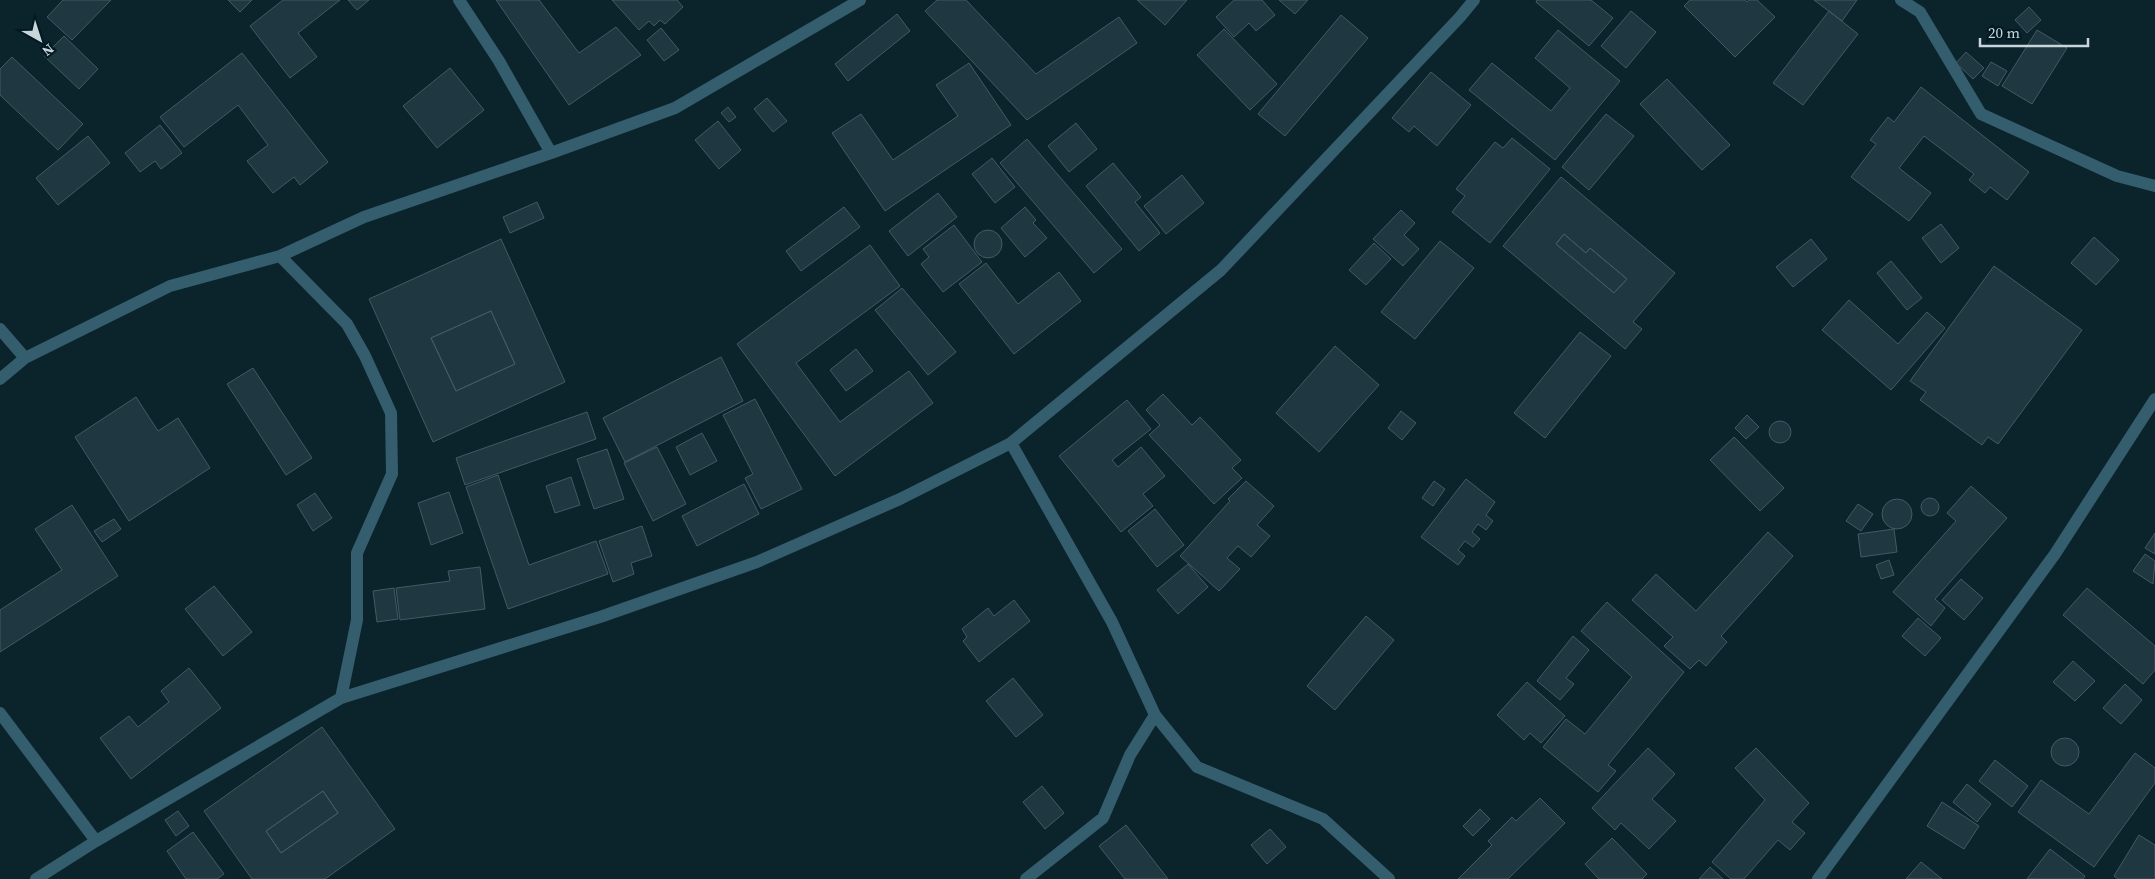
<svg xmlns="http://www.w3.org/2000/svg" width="2155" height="879" font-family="'Source Serif 4',serif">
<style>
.building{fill:#1f3740;stroke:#415a64;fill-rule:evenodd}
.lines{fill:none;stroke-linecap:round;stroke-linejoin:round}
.minor{stroke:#345e6d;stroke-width:12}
</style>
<rect width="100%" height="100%" fill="#0b232b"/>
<!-- building -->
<path class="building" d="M63,0H111L72,40L47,17Z
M228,0H252L240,12Z
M283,0H340L298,33L317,57L290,78L250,26Z
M348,0H369L357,10Z
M496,0H539L579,53L616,27L641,55L569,105Z
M612,0H677L683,7L665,24L660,20L654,26L649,21L639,30Z
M937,0H966L1036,74L1119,17L1137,43L1027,120L925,11Z
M1137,0H1187L1165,25Z
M1234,0H1262L1275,15L1256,31L1249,23L1234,37L1216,17Z
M1279,0H1308L1295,14Z
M1537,0H1591L1613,18L1589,46L1536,2Z
M1690,0H1745L1747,2L1749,0H1757L1775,17L1735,57L1684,6Z
M1814,0H1857L1842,21Z
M2029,7L2041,20L2027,33L2015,20Z
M1631,11L1656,32L1626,68L1601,46Z
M1829,11L1858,34L1803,105L1773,83Z
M897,14L910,31L848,81L835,64Z
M1341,15L1368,38L1285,136L1258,114Z
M661,28L679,50L664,61L647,40Z
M1224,29L1277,84L1250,110L1197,55Z
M1558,30L1620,81L1555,160L1469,90L1492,63L1551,111L1570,88L1535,58Z
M2037,30L2067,48L2032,104L2002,86Z
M64,36L98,69L79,89L44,56Z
M1966,52L1984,68L1973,79L1956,63Z
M242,53L328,162L300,185L294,177L273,193L247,161L268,145L238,105L184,147L160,117Z
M12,57L83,124L58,150L0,95V69Z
M1991,62L2007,71L1998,86L1982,76Z
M969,63L1011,125L885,211L832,133L861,114L893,160L958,116L936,85Z
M450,68L484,110L437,148L403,106Z
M1431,72L1471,105L1437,146L1414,126L1409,132L1392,118Z
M1667,79L1730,145L1702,170L1640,104Z
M1921,87L2029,172L2007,200L1990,187L1985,193L1969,180L1974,174L1924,136L1899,168L1931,193L1909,221L1851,177L1876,144L1870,140L1888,117L1894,122Z
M767,98L787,121L773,132L754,109Z
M728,107L736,117L729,122L721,113Z
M1606,114L1634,136L1589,190L1562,167Z
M718,121L741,150L719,169L695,140Z
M1076,123L1097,149L1069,172L1048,146Z
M160,125L182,153L161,169L155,161L140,172L125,153Z
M88,136L110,163L58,205L36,178Z
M1512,138L1550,169L1490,243L1452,212L1465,196L1456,189L1495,142L1503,148Z
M1027,139L1122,249L1094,273L1000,163Z
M992,158L1015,187L995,203L972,174Z
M1113,163L1141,197L1135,202L1160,233L1139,251L1086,186Z
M1182,175L1204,203L1166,234L1144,206Z
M1561,177L1675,273L1633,322L1642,329L1625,349L1503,246ZM1564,234L1586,253L1590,248L1627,279L1614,293L1556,244Z
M938,193L957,217L908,256L889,231Z
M537,202L544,218L510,233L503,217Z
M844,207L860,227L801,271L786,251Z
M1025,207L1036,220L1033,223L1047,238L1025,257L1001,228Z
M1401,210L1415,223L1404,235L1419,249L1403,266L1373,239Z
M1941,224L1959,248L1941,263L1922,238Z
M954,225L982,262L943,292L921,264L929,257L923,249Z
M974 244a14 14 0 1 1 28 0a14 14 0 1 1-28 0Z
M1564,234L1586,253L1590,248L1627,279L1614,293L1556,244Z
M2094,237L2119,260L2096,285L2071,263Z
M501,239L565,382L433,442L369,299ZM491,311L515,364L456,391L431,338Z
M1811,239L1827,259L1793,287L1776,267Z
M1440,241L1474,268L1415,339L1381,312Z
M1374,243L1391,259L1366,285L1349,270Z
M870,245L900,286L796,363L840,422L909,371L933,403L835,476L737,344Z
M1891,261L1922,298L1907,310L1877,273Z
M986,263L1018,304L1059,272L1081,301L1014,354L959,284Z
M1994,266L2082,330L1998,444L1988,437L1982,445L1920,400L1926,392L1910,381Z
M902,288L956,352L928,375L875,310Z
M1849,300L1898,344L1927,312L1945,328L1891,390L1822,330Z
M491,311L515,364L456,391L431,338Z
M1580,332L1611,356L1545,438L1514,413Z
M1335,346L1379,385L1319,452L1276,413Z
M856,349L873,371L846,391L830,370Z
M721,357L743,401L625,462L603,418Z
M253,368L312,458L286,475L227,384Z
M1163,394L1192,425L1200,417L1241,460L1232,468L1242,478L1214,504L1149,435L1160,425L1146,410Z
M136,397L158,431L178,418L210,468L129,521L75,437Z
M755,399L802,489L761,509L745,478L753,474L723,415Z
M1127,400L1151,429L1112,460L1118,467L1141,447L1165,476L1143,494L1153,506L1121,532L1059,456Z
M1401,411L1416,423L1402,440L1388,428Z
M587,412L596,439L465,485L456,458Z
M1747,415L1759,427L1746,439L1735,428Z
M1769 432a11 11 0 1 1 22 0a11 11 0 1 1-22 0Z
M702,433L717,461L690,475L676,447Z
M1734,437L1784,488L1760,511L1710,460Z
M657,447L686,504L653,521L624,463Z
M607,449L624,499L594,509L577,459Z
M498,475L529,565L596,541L608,574L508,609L466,487Z
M571,477L580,505L555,513L546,486Z
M1466,479L1495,502L1486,515L1493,521L1486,530L1478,524L1472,532L1480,539L1473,547L1465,541L1458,550L1465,556L1458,565L1421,537Z
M1246,481L1274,506L1257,525L1270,536L1251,557L1238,546L1227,558L1240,569L1219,591L1180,556L1230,501L1228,499Z
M1434,481L1445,489L1433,506L1422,498Z
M744,484L759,514L697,546L682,516Z
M1971,486L2007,518L1935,599L1945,608L1931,626L1893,592L1956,521L1947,513Z
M449,492L463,533L431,545L418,503Z
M315,493L332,518L313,531L297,505Z
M1921 507a9 9 0 1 1 18 0a9 9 0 1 1-18 0Z
M1882 514a15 15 0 1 1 30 0a15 15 0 1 1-30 0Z
M1858,504L1873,514L1861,531L1846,521Z
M72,505L118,576L0,652V610L62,570L35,529Z
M1155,509L1184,545L1157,567L1128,531Z
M114,519L121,529L102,542L94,531Z
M642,526L652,556L631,563L634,574L613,582L599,541Z
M1894,529L1897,552L1861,557L1858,534Z
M1768,532L1793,556L1721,636L1727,642L1706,666L1699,660L1690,669L1664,646L1673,637L1632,600L1656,574L1696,611Z
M2155,533V554L2145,548Z
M2145,554L2155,561L2153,584L2133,571Z
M1889,560L1894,575L1881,579L1876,565Z
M1188,564L1208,587L1178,614L1157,590Z
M480,567L485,609L400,620L396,588L450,581L448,571Z
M1961,579L1983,598L1964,620L1942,600Z
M214,586L252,632L223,656L185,609Z
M394,588L398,619L377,622L373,591Z
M2087,588L2155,646V670L2143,684L2063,615Z
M1014,600L1030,621L979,662L963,641L967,637L962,629L988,608L994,616Z
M1607,602L1684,672L1608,765L1616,771L1598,792L1543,747L1566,719L1585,734L1632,677L1581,631Z
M1366,616L1394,640L1335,710L1307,686Z
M1918,618L1941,638L1925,656L1902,636Z
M1573,636L1589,650L1566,678L1574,684L1560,700L1537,681Z
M2073,661L2095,681L2075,701L2053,682Z
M189,668L221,708L131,779L100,738L129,716L138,727L169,702L161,691Z
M1013,678L1043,715L1016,737L986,701Z
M1527,682L1565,716L1541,743L1530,733L1524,740L1497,715Z
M2125,684L2142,700L2121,724L2103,708Z
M322,727L395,829L325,879H252L204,811ZM323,791L338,813L281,853L266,831Z
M2051 752a14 14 0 1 1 28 0a14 14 0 1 1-28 0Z
M1648,748L1675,774L1652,799L1676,821L1649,849L1621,823L1615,830L1592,808Z
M1756,748L1809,803L1792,822L1805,833L1790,850L1778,840L1744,879H1731L1712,862L1765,800L1735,768Z
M2135,753L2155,768V783L2094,867L2018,812L2041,780L2089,814Z
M1995,760L2028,786L2012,807L1979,781Z
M1967,784L1991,804L1977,822L1953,802Z
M1042,786L1064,813L1045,829L1023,802Z
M323,791L338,813L281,853L266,831Z
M1540,798L1565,823L1508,879H1458L1492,845L1488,841L1512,817L1516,821Z
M1942,802L1979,826L1964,849L1927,826Z
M1480,809L1490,819L1473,836L1463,826Z
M178,811L189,826L176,836L165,820Z
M1126,825L1168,879H1125L1099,846Z
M1270,829L1286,847L1267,864L1251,845Z
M193,832L224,874L217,879H186L167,851Z
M2139,835L2155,845V879H2118L2114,876Z
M1612,838L1647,874L1642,879H1599L1585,864Z
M2050,849L2085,876L2083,879H2027Z
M1921,862L1942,879H1906Z
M1710,867L1723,879H1699Z"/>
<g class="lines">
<!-- minor -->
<path class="minor" d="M1901,0L1920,12L1981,114L2117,176L2155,186
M551,153L675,108L860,0
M280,256L347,324L365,356L391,413L392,474L357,553V620L341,698
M0,329L25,358
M0,379L25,358L170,286L280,256L364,217L551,153L499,61L459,0
M1011,443L1112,622L1155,715L1197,767L1323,819L1389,879
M0,713L96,841L36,879
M96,841L341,698L600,617L757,562L900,499L1011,443L1221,270L1460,17L1474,0
M1026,879L1103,818L1130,755L1155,715
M1818,879L2055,554L2155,399"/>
</g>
<!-- north arrow -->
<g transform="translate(40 40) rotate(141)" stroke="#021921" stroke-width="4" paint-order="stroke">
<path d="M0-4L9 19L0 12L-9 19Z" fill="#c8d6dc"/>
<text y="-8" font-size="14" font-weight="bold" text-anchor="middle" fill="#c8d6dc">N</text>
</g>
<!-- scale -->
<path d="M1980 38v8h108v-8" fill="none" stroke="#c8d6dc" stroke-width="2.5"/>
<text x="1988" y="38" font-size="15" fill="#c8d6dc" stroke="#021921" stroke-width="4" paint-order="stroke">20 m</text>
</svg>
